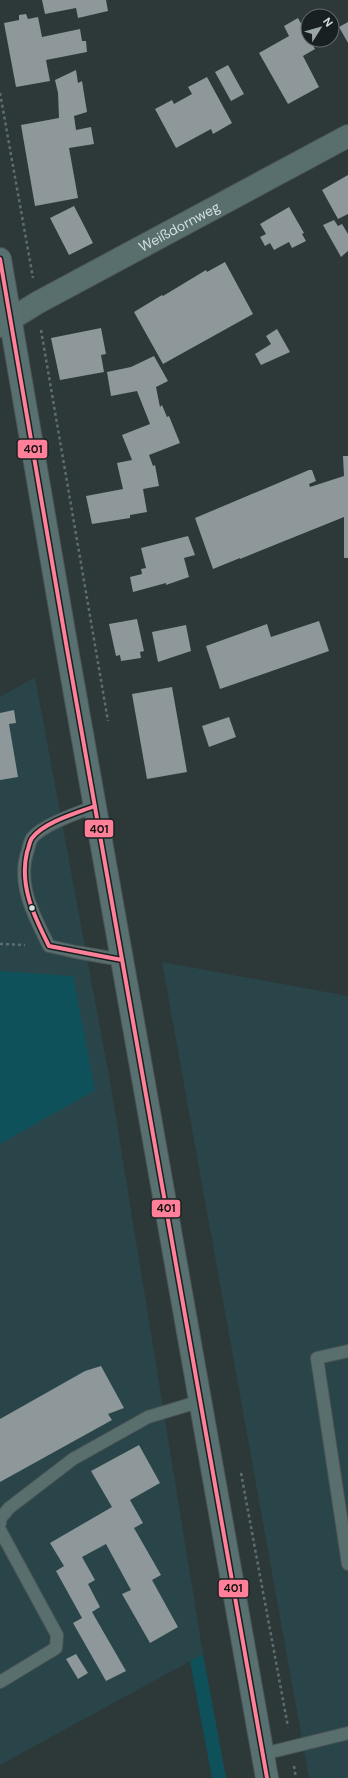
<svg xmlns="http://www.w3.org/2000/svg" width="348" height="1778" font-family="'DM Sans',sans-serif">
<style>
.built{fill:#2a4549}
.green{fill:#0f515a}
.building{fill:#8e9799}
.lines{fill:none;stroke-linecap:round;stroke-linejoin:round}
.service-casing{stroke:#4c5556;stroke-width:14}
.minor-casing{stroke:#4c5556;stroke-width:24}
.secondary-casing{stroke:#4c5556;stroke-width:24}
.path{stroke:#5e6e6e;stroke-width:2.5;stroke-dasharray:3 3;stroke-linecap:butt}
.service{stroke:#596f6e;stroke-width:12}
.minor{stroke:#596f6e;stroke-width:22}
.secondary{stroke:#58706f;stroke-width:22}
.bus-1-casing{stroke:#182022;stroke-width:7}
.bus-1{stroke:#ff8098;stroke-width:4}
.bus-dot{fill:#d3dfe1;stroke:#182022;stroke-width:1.5}
.labels{text-anchor:middle;dominant-baseline:central;stroke-width:4;stroke-linejoin:round;paint-order:stroke}
.street-label{font-size:14px;fill:#d3dfe1;stroke:#182022}
.line-badge{stroke:#182022;stroke-width:1.5}
.pale-badge-label{font-size:11px;text-anchor:middle;font-weight:bold;fill:#111}
</style>
<rect width="100%" height="100%" fill="#2d3839"/>
<!-- built -->
<path class="built" d="M35,677L111,1087L203,1654L0,1765V697Z
M162,962L348,996V1778H309Z"/>
<!-- green -->
<path class="green" d="M0,971L73,976L95,1090L0,1144Z
M203,1654L226,1778H212L190,1661Z"/>
<!-- building -->
<path class="building" d="M42,0H106L108,11L78,18L76,8L45,14Z
M26,14L28,19L38,17L42,37L80,29L82,41H86L87,52L46,60L50,81L16,87L4,23L19,20V15Z
M298,18L308,36V40H310L315,49L303,56L319,87L288,104L259,53L289,36L284,26Z
M348,22V43L339,27Z
M228,65L244,94L231,101L215,72Z
M76,70L78,83L82,81L87,112L74,116L76,130L91,127L94,144L69,148L78,198L35,206L21,125L59,118L58,93L55,80Z
M207,77L232,123L213,134L211,129L176,148L155,109L172,100L174,104L192,94L188,87Z
M348,175V214L338,219L322,190Z
M74,206L93,243L69,255L50,218Z
M289,207L304,233L302,234L306,241L292,248L289,242L274,250L270,243L265,246L260,237L266,234L260,224Z
M334,220L338,226L342,224L348,234V251L341,257L323,225Z
M225,262L253,314L163,364L134,312L162,295L163,296L206,270L207,272Z
M101,328L106,354L101,355L104,372L60,380L51,338Z
M277,329L290,352L261,365L255,354L271,344L266,336Z
M154,356L168,381L156,387L160,407L162,405L167,417L169,416L180,443L149,455L153,466L155,465L159,486L143,489L147,512L130,515V518L92,524L86,496L123,489L117,463L132,460L122,435L150,424L137,391L111,396L107,372L131,367Z
M343,456H348V558H344V517L240,559V558L213,569L195,518L309,470H312L316,481L309,484L310,487L344,476Z
M188,536L195,555L184,558L189,577L166,585V583L133,592L130,577L142,574L141,569L146,568L141,548Z
M137,619L144,651L140,652L141,658L121,661L120,655L116,656L109,624Z
M319,621L329,651L220,689L206,646L267,624L271,637Z
M186,625L191,651L158,662L152,632Z
M172,687L187,772L147,779L132,694Z
M14,710L16,723L9,724L18,777L0,780V713Z
M229,717L236,737L209,747L202,726Z
M101,1366L124,1408L108,1414L112,1420L0,1482V1419L85,1371Z
M139,1445L160,1483L130,1500L143,1523L134,1528L161,1575L152,1580L178,1627L150,1643L122,1594L131,1590L106,1544L82,1557L95,1580L88,1584L100,1607L92,1612L126,1671L106,1681L73,1623L82,1618L56,1571L64,1566L50,1543L112,1507L91,1471Z
M76,1654L88,1673L78,1679L66,1659Z"/>
<g class="lines">
<defs>
<path id="service" d="M95,806C78,813 44,824 32,838C30,841 29,846 28,850C16,883 34,916 49,946L76,952L122,960
M348,1351L317,1358L348,1564
M0,1523V1519L9,1508L73,1459L148,1417L201,1401
M0,1530L57,1635L56,1648L0,1682
M263,1754L348,1733"/>
<g id="minor">
<path id="s1" d="M0,326L37,303L348,136"/>
</g>
<path id="secondary" d="M0,259L67,649L267,1778"/>
</defs>
<!-- service casing -->
<use href="#service" class="service-casing"/>
<!-- minor casing -->
<use href="#minor" class="minor-casing"/>
<!-- secondary casing -->
<use href="#secondary" class="secondary-casing"/>
<!-- path -->
<path class="path" d="M0,93L33,278
M41,330L108,721
M0,944L25,945
M241,1473L288,1727
M294,1766L296,1778"/>
<!-- service -->
<use href="#service" class="service"/>
<!-- minor -->
<use href="#minor" class="minor"/>
<!-- secondary -->
<use href="#secondary" class="secondary"/>
<defs>
<path id="bus-1" d="M0,259L67,649L267,1778
M95,806C77,813 44,822 32,838C29,842 29,848 27,852C19,886 34,916 49,946L122,960"/>
</defs>
<!-- bus-1 casing -->
<use href="#bus-1" class="bus-1-casing"/>
<!-- bus-1 -->
<use href="#bus-1" class="bus-1"/>
</g>
<!-- markers -->
<circle class="bus-dot" cx="32" cy="908" r="3.5"/>
<g class="labels">
<!-- street labels -->
<g class="street-label">
<text stroke="none"><textPath href="#s1" startOffset="205">Weißdornweg</textPath></text>
</g>
</g>
<g class="line-badge">
<rect x="17" y="439" width="31" height="20" rx="4" fill="#ff8098"/>
<rect x="84" y="819" width="30" height="19" rx="4" fill="#ff8098"/>
<rect x="151" y="1199" width="30" height="19" rx="4" fill="#ff8098"/>
<rect x="218" y="1579" width="31" height="19" rx="4" fill="#ff8098"/>
</g>
<g class="pale-badge-label">
<text x="33" y="453">401</text>
<text x="99" y="833">401</text>
<text x="166" y="1212">401</text>
<text x="233" y="1592">401</text>
</g>
<!-- north arrow -->
<g transform="translate(320 28) rotate(53)"><circle r="19" fill="#182022" stroke="#636c6e"/>
<path d="M0-3L7 15L0 10L-7 15Z" fill="#99a5a6"/>
<text y="-6" font-size="11" font-weight="bold" text-anchor="middle" fill="#d3dfe1">N</text>
</g>
</svg>
